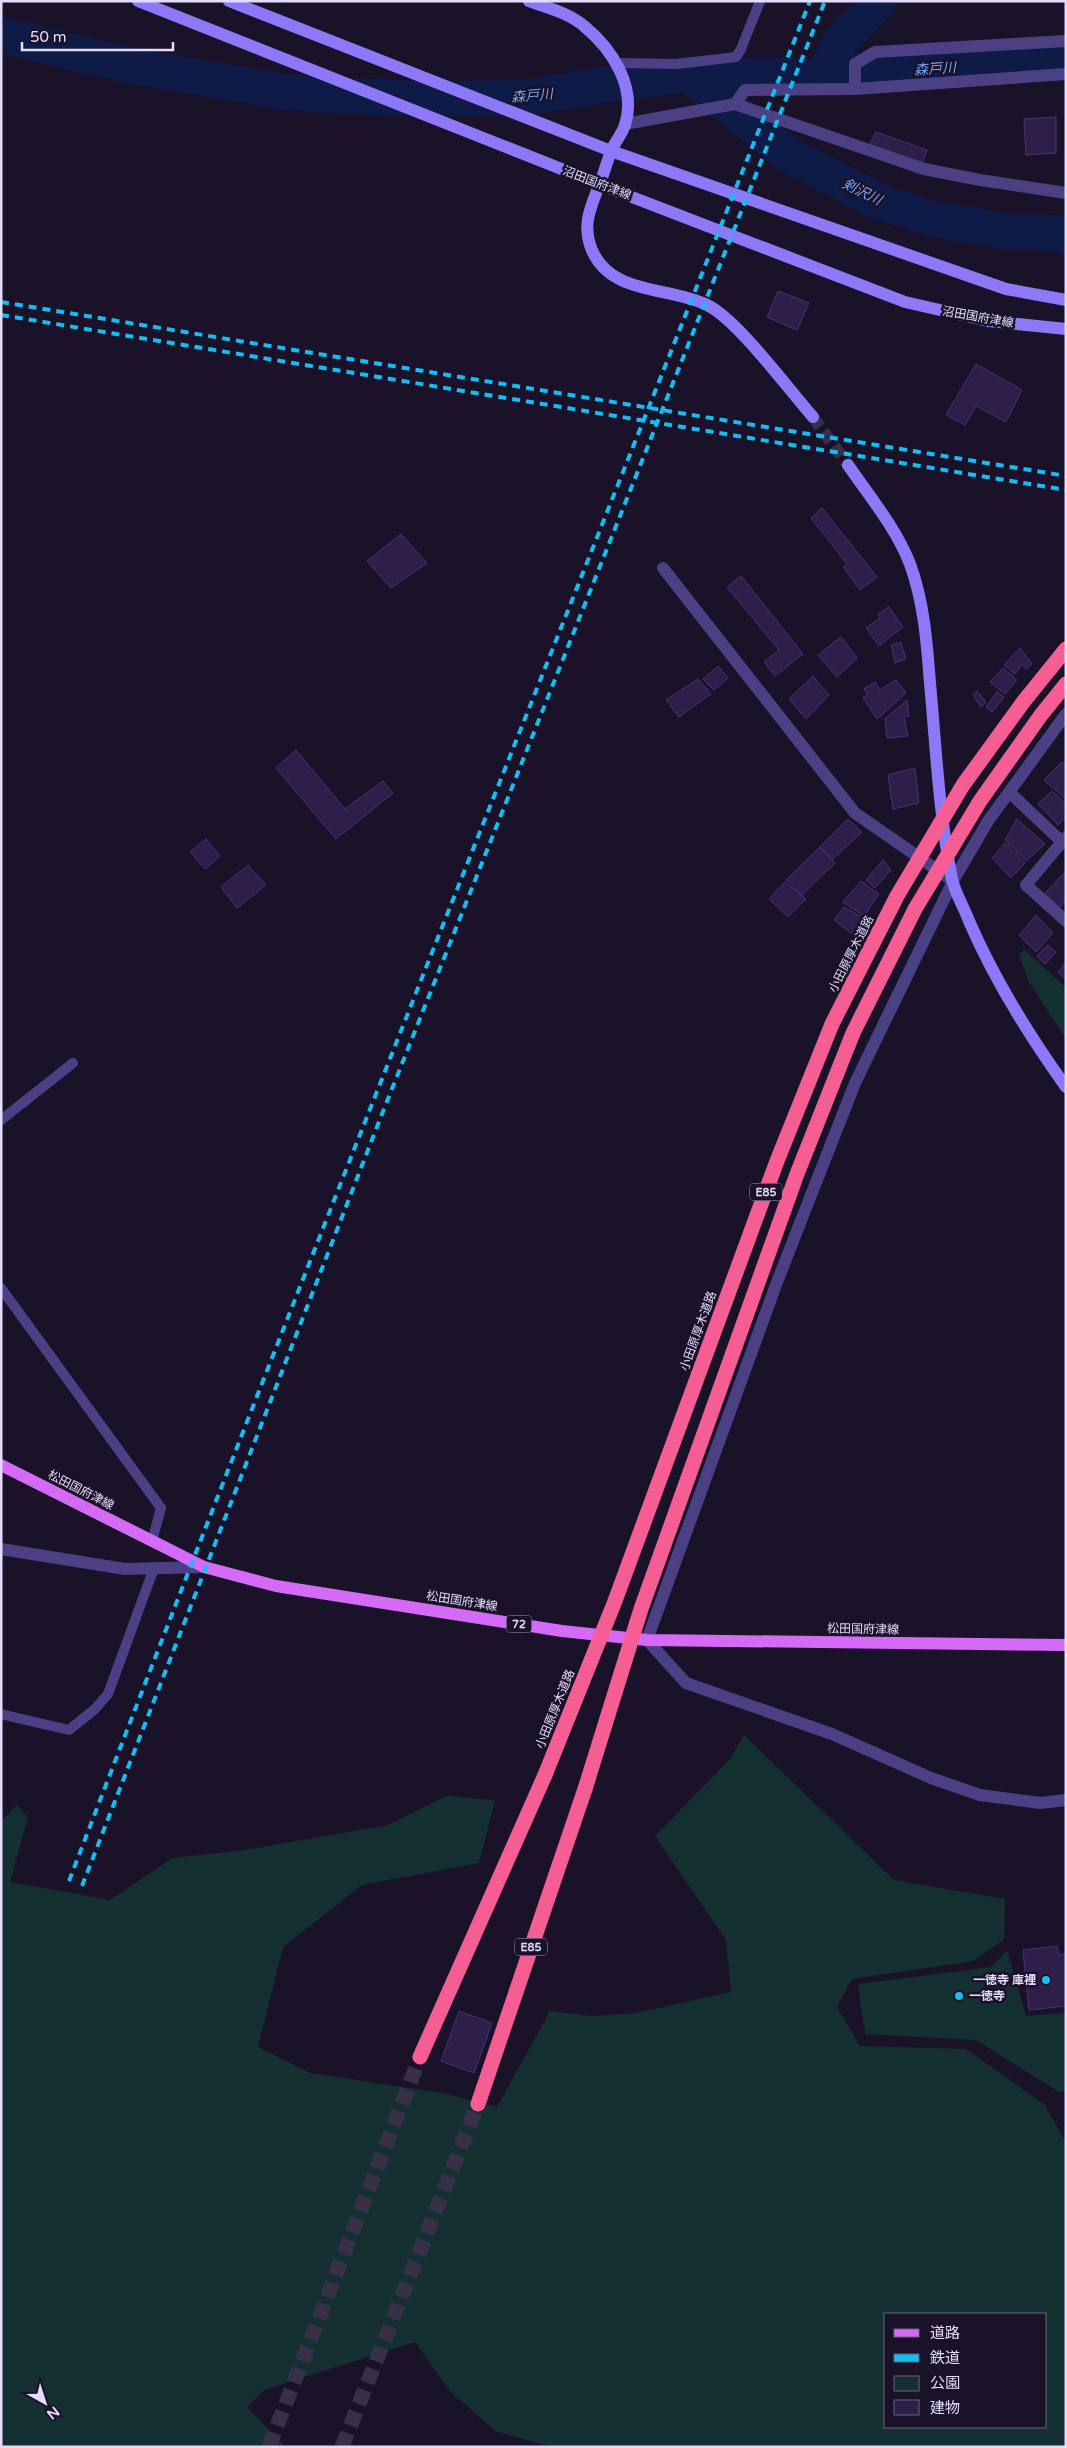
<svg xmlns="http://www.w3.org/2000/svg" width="1067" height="2448" font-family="'Varela Round','Noto Sans JP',sans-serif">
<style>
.green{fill:#153033;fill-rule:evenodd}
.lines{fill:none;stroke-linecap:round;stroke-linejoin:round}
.river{stroke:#0e1b46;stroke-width:36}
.building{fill:#2d1f49;stroke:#483374}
.secondary-tunnel{stroke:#383049;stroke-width:12;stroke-dasharray:12 6;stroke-linecap:butt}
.highway-tunnel{stroke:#383049;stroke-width:15;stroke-dasharray:15 8;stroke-linecap:butt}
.lane{stroke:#4c4085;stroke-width:10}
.street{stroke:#4c4085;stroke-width:12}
.secondary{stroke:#8d79f8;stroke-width:12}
.primary{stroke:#d56af7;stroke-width:12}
.highway{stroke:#f65e93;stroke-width:15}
.rail{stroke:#13bef2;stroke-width:4;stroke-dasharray:8 6;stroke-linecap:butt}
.highway-bridge{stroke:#f65e93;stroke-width:15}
.poi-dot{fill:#13bef2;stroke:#191229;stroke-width:2}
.labels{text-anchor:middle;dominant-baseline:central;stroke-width:5;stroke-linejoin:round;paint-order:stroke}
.shield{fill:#191229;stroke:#a89fbd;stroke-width:1}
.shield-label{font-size:11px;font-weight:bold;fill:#e5dcfd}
.street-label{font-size:12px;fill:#e5dcfd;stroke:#191229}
.poi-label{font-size:12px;font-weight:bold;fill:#e5dcfd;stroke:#191229;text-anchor:end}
.water-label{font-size:14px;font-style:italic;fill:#70a7f7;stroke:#191229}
</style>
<rect width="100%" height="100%" fill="#191229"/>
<!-- green -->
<path class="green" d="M1024,949L1066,988V1039L1029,982L1019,956Z
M744,1735L894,1880L1005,1899L1004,1940L973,1961L852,1979L837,2007L860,2046L966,2049L1045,2105L1066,2143V2447H552L495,2431L450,2391L415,2342L264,2390L247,2407L285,2447H1V1821L17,1805L28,1817L10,1882L110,1900L172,1858L245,1850L388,1825L446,1796L495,1800L479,1863L362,1885L283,1947L258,2047L310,2073L443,2093L497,2107L550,2011L591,2016L636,2013L731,1992L726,1940L655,1836L730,1759ZM886,2314H1046V2427H886Z
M1007,1950L1026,2016L1066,2013V2091L1059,2092L976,2040L865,2034L858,1984L991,1967Z"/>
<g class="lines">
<!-- river -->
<path class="river" d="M1,35L132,66L287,92L411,99L525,98L609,84L689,74L824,77L1066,59
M824,77L841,41L879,1
M695,79L789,155L880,202L929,218L1005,231L1055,233L1066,236"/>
</g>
<!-- building -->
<path class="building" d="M1056,117V153L1026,155L1024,119Z
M876,132L927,150L922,164L869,146Z
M778,291L809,303L797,330L767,317Z
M976,364L1022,390L1006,422L976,406L965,425L946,415Z
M822,508L877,577L860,590L843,567L847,564L811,518Z
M401,534L427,563L391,588L367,561Z
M741,576L803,654L775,676L764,662L779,650L727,587Z
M889,607L903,627L879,646L866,628L880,618L878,614Z
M841,637L857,658L837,677L818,655Z
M901,642L906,659L895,663L891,645Z
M1020,648L1032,664L1026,669L1022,664L1015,674L1004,665Z
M718,666L728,678L714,690L703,679Z
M1003,668L1017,680L1005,694L990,682Z
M813,676L829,695L806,719L789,699Z
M698,679L711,694L679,717L666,700Z
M896,680L906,693L877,719L863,698L868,694L864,689L875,682L880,690Z
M977,691L986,702L981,707L973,695Z
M997,692L1004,697L992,712L986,707Z
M907,700L909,716L904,717L908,736L887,738L885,719Z
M296,750L345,809L383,781L393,793L336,839L276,768Z
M1062,762L1066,766V796L1064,798L1044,780Z
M915,768L919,803L893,809L888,775Z
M1052,791L1066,804V817L1058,825L1038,804Z
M848,819L862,832L832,860L820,847Z
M1017,819L1045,844L1026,861L1005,840Z
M206,839L220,856L205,869L190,852Z
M1005,843L1025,863L1011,878L992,858Z
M820,847L835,863L802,895L786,880Z
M883,860L891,870L875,888L866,880Z
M248,865L266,885L237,908L221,887Z
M1066,871V901L1059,908L1044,894Z
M861,881L879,894L864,916L843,902Z
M785,882L806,899L788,917L769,899Z
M844,907L865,919L854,935L834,920Z
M1036,915L1053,933L1036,952L1019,935Z
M1048,945L1056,952L1045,964L1037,956Z
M1066,962V979L1058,972Z
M1057,1946L1059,1955L1066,1954V2006L1029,2010L1023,1950Z
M459,2011L492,2023L474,2073L441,2061Z"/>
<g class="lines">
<!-- secondary-tunnel -->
<path class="secondary-tunnel" d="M813,417L848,465"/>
<!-- highway-tunnel -->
<path class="highway-tunnel" d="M269,2447L420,2057
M342,2447L478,2104"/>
<!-- lane -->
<path class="lane" d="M618,63L677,64L736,57L741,49L760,1
M1,1120L73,1063
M1,1288L161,1508L152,1541
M1,1714L69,1730L95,1709L108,1694L154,1568"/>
<!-- street -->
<path class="street" d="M855,89V64L875,52L1066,41
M735,104L745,90L855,89L1066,74
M625,124L735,104L924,169L980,180L1066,193
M663,568L855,813L953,881
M1066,714L988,821L953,881L855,1083L777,1282L647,1640L686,1683L832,1734L931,1778L980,1795L1040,1803L1066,1800
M1009,792L1061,841
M1066,837L1026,885L1066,921
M1,1549L125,1569L204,1567"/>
<!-- secondary -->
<path class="secondary" d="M138,1L637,199L905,302L988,321L1066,329
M229,1L611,151L1006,289L1066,300
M529,1C548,8 569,13 584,26C612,49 637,87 625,125C622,134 615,142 611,151C607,162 604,173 600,183C591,207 582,223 591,248C610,296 668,286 707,305C737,319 789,390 813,417
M848,465C870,497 896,528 910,564C924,602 927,644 930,683C936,748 939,815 952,879C955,893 964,907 969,921C995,981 1028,1034 1066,1087"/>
<!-- primary -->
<path class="primary" d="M1,1465L204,1567L276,1586L562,1631L647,1640L1066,1645"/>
<!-- highway -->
<path class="highway" d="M420,2057L545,1775
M478,2104L585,1789"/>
<!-- rail -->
<path class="rail" d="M1,302L1066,476
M1,315L1066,490
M69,1881C310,1252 562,628 810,1
M82,1886L382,1114L825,1"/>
<!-- highway-bridge -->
<path class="highway-bridge" d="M545,1775L615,1601L777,1161L832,1024L897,896L963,785L1024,701L1066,649
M585,1789L641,1609L797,1174L853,1033L915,909L980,801L1041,715L1066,684"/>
</g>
<!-- markers -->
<g class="poi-dot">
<circle cx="1046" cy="1980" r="5"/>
<circle cx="959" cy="1996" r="5"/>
</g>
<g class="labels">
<!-- shield labels -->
<g class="shield">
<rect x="750" y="1183.5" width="32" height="17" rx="4"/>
<rect x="506.5" y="1615.5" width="25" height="17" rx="4"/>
<rect x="515" y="1938.5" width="32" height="17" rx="4"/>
</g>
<g class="shield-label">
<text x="766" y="1192">E85</text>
<text x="519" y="1624">72</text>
<text x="531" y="1947">E85</text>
</g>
<!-- street labels -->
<g class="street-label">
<text transform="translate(597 183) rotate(21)">沼田国府津線</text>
<text transform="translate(978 317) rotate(10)">沼田国府津線</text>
<text transform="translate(851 954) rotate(-63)">小田原厚木道路</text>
<text transform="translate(698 1331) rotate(-70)">小田原厚木道路</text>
<text transform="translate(81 1490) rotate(27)">松田国府津線</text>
<text transform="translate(462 1601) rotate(9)">松田国府津線</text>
<text transform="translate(863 1629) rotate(1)">松田国府津線</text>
<text transform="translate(555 1709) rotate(-68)">小田原厚木道路</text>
</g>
<!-- poi labels -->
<g class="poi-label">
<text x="1036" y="1980">一徳寺 庫裡</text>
<text x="969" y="1996" text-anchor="start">一徳寺</text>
</g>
<!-- water labels -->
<g class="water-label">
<text transform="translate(935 69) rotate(-4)">森戸川</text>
<text transform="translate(532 96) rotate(-5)">森戸川</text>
<text transform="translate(862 192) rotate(26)">剣沢川</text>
</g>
</g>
<!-- border -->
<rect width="1067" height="2448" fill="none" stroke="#e5dcfd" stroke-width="5"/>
<!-- legend -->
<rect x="884" y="2313" width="162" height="115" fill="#191229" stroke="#6b637e"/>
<rect x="894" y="2329" width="25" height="8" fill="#d56af7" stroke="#6b637e"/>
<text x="930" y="2338" font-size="15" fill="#e5dcfd">道路</text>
<rect x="894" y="2354" width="25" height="8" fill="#13bef2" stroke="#6b637e"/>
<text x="930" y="2363" font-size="15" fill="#e5dcfd">鉄道</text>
<rect x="894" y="2376" width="25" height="15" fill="#153033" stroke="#6b637e"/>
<text x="930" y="2388" font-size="15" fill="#e5dcfd">公園</text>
<rect x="894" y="2400" width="25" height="15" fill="#2d1f49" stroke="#6b637e"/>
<text x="930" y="2413" font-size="15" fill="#e5dcfd">建物</text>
<!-- north arrow -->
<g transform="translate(45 2403) rotate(141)" stroke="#191229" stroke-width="4" paint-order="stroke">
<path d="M0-4L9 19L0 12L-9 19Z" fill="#e5dcfd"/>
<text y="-8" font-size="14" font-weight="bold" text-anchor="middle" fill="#e5dcfd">N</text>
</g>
<!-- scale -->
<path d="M22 42v8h151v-8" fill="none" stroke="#e5dcfd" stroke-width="2.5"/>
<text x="30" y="42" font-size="15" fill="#e5dcfd" stroke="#191229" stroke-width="4" paint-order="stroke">50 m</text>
</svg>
